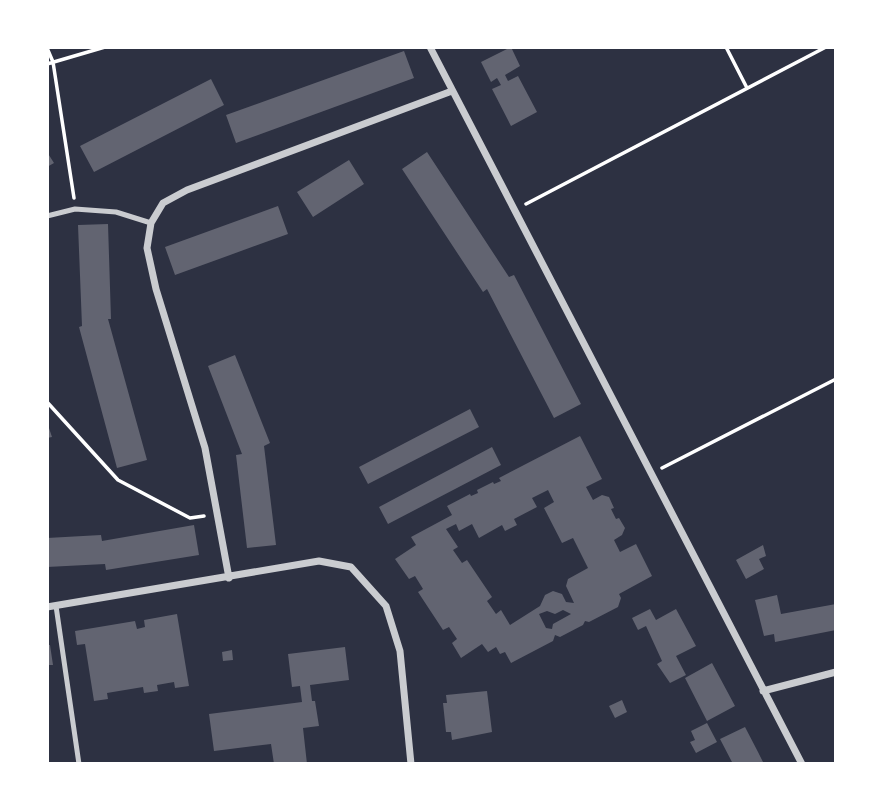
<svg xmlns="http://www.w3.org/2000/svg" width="883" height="811" font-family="'Zilla Slab',serif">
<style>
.building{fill:#626471;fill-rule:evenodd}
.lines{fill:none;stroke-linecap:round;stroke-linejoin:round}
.path{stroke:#fff;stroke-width:3.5}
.service{stroke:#caccd0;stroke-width:5}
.minor{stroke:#caccd0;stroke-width:7}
</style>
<rect width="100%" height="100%" fill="#2d3142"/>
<!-- building -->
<path class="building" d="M511,47L520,66L505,75L508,81L518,76L537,112L511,126L492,89L501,85L497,78L491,82L481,62Z
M404,51L414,78L236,143L226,115Z
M211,79L224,105L94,172L80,146Z
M47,152L54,163L47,167Z
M427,152L509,277L514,275L581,404L554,418L487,289L483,292L402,169Z
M349,160L364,184L313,217L297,192Z
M278,206L288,234L175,275L165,247Z
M108,224L111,319H108L147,460L117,468L79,327L82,326L78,225Z
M235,355L270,443L264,446L276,545L247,548L236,455L242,454L208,366Z
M470,409L479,427L368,484L359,467Z
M47,422L52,437L47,438Z
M580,436L602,479L586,487L593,500L602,495L609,497L614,508L611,509L616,519L619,518L625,528L622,535L614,540L620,552L636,544L652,576L619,594L621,598L618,607L589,622L585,621L583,625L560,637L555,635L553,641L511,663L505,652L500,654L496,647L488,652L482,644L461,658L452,643L457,639L449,627L443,630L418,592L423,589L415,576L409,579L395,559L416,545L411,537L452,515L447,506L470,494L471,496L478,493L477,490L493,482L494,484L501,481L499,478ZM548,490L554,502L544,508L562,543L573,538L588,568L568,579L566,586L574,603L566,602L562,594L553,591L545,595L540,606L510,625L501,610L496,614L487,601L492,597L467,560L462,563L453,550L458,547L446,529L456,524L459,531L472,524L479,538L502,525L505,531L517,525L514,519L537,507L532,498ZM563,610L571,614L553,624L552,629L546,628L539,614L547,611L555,614Z
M492,447L501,465L388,524L379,507Z
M194,525L199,555L106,570L105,564L47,567V538L101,535L102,541Z
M763,545L766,556L759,559L764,569L746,579L736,560Z
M777,595L781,614L836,604V630L775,642L774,634L764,636L755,600Z
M650,609L656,620L676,609L696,646L676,656L686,675L670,683L657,664L662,661L646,626L638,630L632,618Z
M177,614L189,686L175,688L174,682L157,685L158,691L144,693L143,687L107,693L108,699L94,701L85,644L77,645L75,631L135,621L137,629L145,627L144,620Z
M47,645H50L53,665H47Z
M345,647L349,680L310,685L312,701H315L319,726L303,728L307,764H274L271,744L214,751L209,714L302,702L300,686L292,687L288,654Z
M232,650L233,660L223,661L222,652Z
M712,663L735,706L707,721L685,678Z
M487,691L492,732L452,740L451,732H446L443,703H447L446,695Z
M622,700L627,712L615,718L609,706Z
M707,723L717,742L696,753L690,742L695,740L691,731Z
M745,727L758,752L764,764H733L720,739Z"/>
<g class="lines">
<!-- path -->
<path class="path" d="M726,47L747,88
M47,48L53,62L74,198
M47,64L105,47
M526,204L826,47
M47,402L118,480L190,518L204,516
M662,468L836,379"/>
<!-- service -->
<path class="service" d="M47,216L75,209L116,212L151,223
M56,606L79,764"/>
<!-- minor -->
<path class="minor" d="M430,47L802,764
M229,578L205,448L156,289L147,248L151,223L163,203L187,190L452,91
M47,607L319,561L351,567L386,606L400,651L411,764
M763,691L836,672"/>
</g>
<!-- border -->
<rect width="883" height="811" fill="none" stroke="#ffffff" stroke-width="98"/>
</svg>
